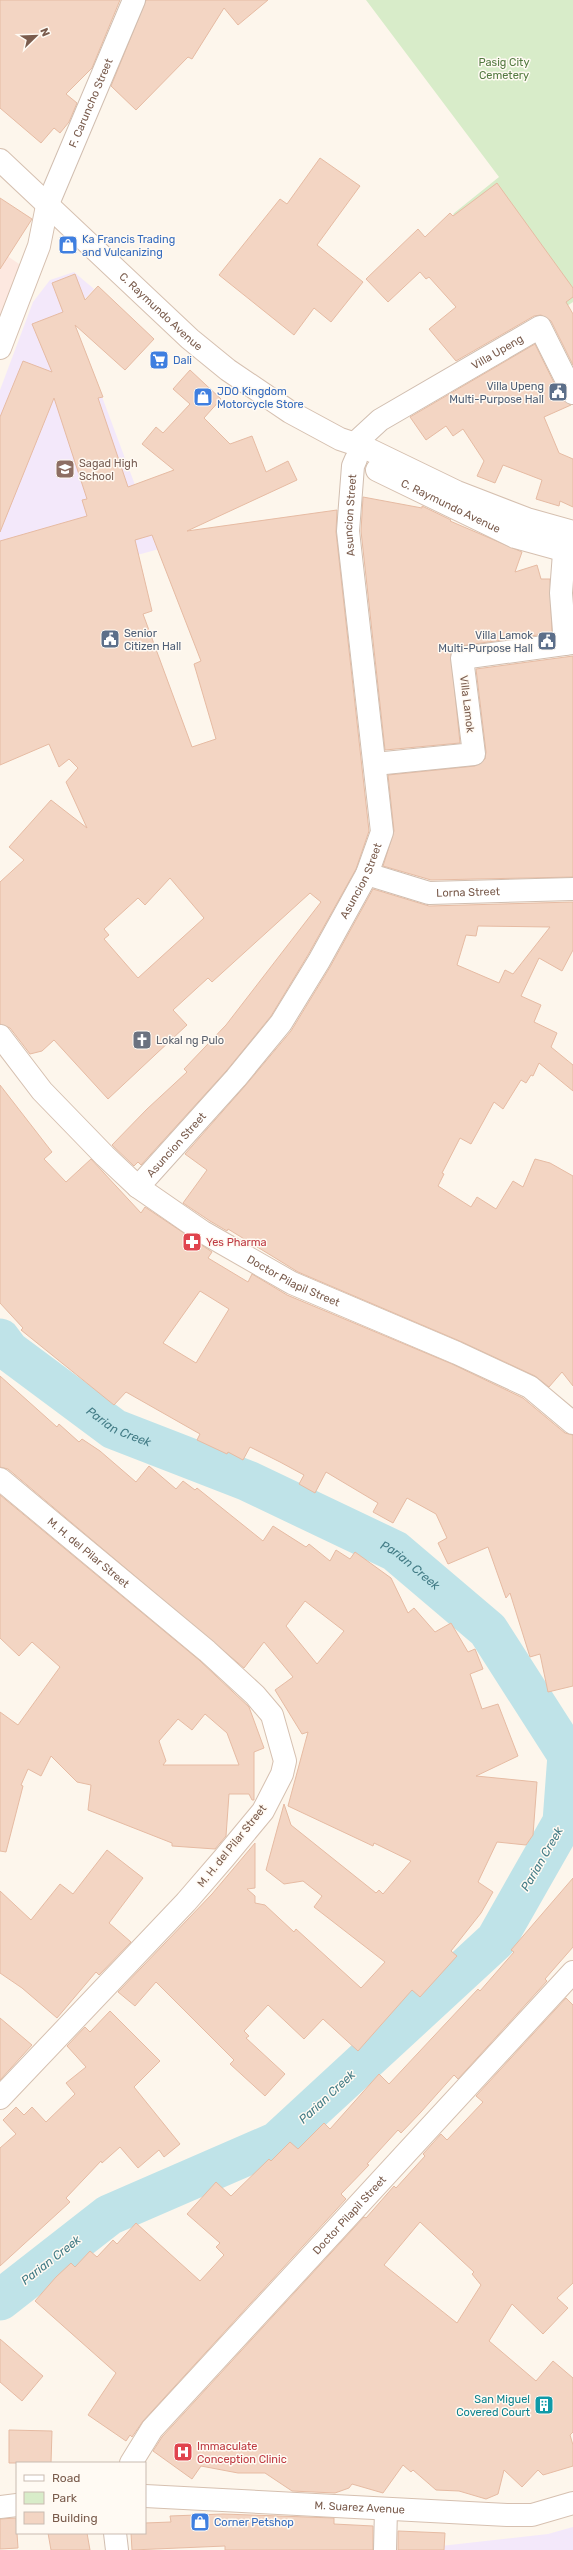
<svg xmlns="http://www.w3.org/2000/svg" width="573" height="2550" font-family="Rubik,sans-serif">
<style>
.commercial{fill:#fde8e0}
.education{fill:#f3e8fa}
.green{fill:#d8ecc9}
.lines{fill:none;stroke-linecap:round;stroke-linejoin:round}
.river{stroke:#bfe3e8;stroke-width:41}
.building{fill:#f3d5c3;stroke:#e6bba3;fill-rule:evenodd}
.street-casing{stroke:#d1beb0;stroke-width:24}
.secondary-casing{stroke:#d6c0b0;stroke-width:24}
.street{stroke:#fff;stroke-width:22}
.secondary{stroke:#fff;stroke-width:22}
.labels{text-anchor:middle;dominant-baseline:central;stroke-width:3;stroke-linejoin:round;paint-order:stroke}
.park-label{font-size:11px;fill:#537a41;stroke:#fffaf3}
.street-label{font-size:11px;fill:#7a5c4d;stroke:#fffaf3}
.shop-label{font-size:11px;fill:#366cbe;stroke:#fffaf3;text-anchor:start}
.service-label{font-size:11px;fill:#4e5e75;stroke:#fffaf3;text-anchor:end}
.education-label{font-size:11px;fill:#785e54;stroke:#fffaf3;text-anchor:start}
.worship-label{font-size:11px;fill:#5b616d;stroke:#fffaf3;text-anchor:start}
.health-label{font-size:11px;fill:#be3a42;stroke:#fffaf3;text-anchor:start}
.culture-label{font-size:11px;fill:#0d838f;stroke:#fffaf3;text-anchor:end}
.water-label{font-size:12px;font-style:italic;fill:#437c86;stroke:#fffaf3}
</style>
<rect width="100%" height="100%" fill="#fdf6ec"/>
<!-- commercial -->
<path class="commercial" d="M0,251L22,266L0,321Z"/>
<!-- education -->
<path class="education" d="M74,272L94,289L71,314L159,549L0,593V390L33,302L50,280Z
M573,2527V2550H405L548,2534Z"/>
<!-- green -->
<path class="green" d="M366,0H573V302L543,322L453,214L499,177Z"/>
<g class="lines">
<!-- river -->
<path class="river" id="s1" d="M0,1339L9,1351L114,1429L248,1481L395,1551L488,1630L568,1755L563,1822L496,1940L277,2142L109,2215L0,2300"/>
</g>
<!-- building -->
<path class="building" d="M0,0H120L92,68L66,94L77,103L69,122L60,133L54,128L41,143L0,108Z
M146,0H268L238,25L224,8L192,59L188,57L136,110L111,86Z
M320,158L360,186L317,245L363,282L331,322L314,308L294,335L219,275L280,199L287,204Z
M497,183L573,288V297L566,302L573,314V365L551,321L541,315L534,316L456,361L429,329L456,307L429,277L426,279L420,272L388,302L366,279L418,229L425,237L450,213L453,216Z
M0,198L32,219L0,269Z
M75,274L85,300L98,286L154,339L125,370L75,325L103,397L98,398L128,487L174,470L142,444L156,427L163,433L190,404L173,389L190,370L221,399L204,418L230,444L252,436L266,472L288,461L297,480L187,531L337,510L336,532L369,831L356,869L308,955L271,1016L227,1070L141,1165L138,1162L134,1166L112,1145L147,1109L187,1072L184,1069L226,1025L321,902L310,893L212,982L208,978L173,1010L187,1025L108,1099L54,1040L42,1051L30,1054L10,1028L0,1024V882L24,860L9,847L51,800L87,828L66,782L78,768L69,759L59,767L49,744L0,765V541L87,516L82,500L87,499L54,398L0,532V417L23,361L52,372L32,324L63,312L52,283ZM152,535L201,661L194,664L216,739L192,747L143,614L152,611L135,540ZM170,878L204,918L138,978L104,939L109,935L104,929L138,898L145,905Z
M535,344L562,399L571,405L544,417L559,453L573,459V507L560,501L559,506L536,499L542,480L503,465L495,483L477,476L484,461L463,429L453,436L446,426L426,440L410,417Z
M363,497L422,508V506L451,520L450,521L522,552L515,572L537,565L541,579H550L552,633L460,646L451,653L460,743L385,750L361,531Z
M573,656V877L431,880L383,866L394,831L388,775L475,766L485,759L486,752L476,669Z
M373,889L429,906L573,902V950L562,971L539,958L521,996L541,1005L534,1022L557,1033L551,1047L573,1065V1091L539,1063L533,1076L531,1075L526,1083L521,1080L503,1109L494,1102L471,1144L460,1138L442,1173L444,1174L438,1186L471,1207L477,1197L496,1209L513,1181L523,1187L535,1159L550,1163L573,1176V1386L562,1372L549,1387L535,1376L462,1342L298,1272L228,1229L227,1231L210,1221L183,1203L207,1170L185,1154L245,1086L291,1031L330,967ZM478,926L550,927L513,974L505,970L499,983L457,965L466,935L476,936Z
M0,1085L52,1152L44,1159L66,1182L91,1159L141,1213L145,1207L212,1252L208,1258L248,1282L252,1274L287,1295L452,1364L523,1398L565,1433L573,1435V1686L548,1692L540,1654L530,1657L510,1593L506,1598L488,1547L448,1564L438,1543L447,1538L436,1514L407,1498L393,1523L373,1512L378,1503L326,1472L315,1493L299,1484L304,1475L280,1462L250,1447L243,1460L228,1452L227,1454L197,1440L200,1434L126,1392L114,1405L21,1330L23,1328L0,1303ZM200,1291L229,1309L196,1363L163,1343Z
M0,1376L57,1427L59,1424L79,1442L82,1439L100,1451L136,1482L149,1466L176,1489L183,1481L195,1490L197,1488L263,1541L273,1526L306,1547L309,1544L330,1561L336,1550L350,1559L355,1552L391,1578L408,1613L414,1608L435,1632L451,1623L468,1652L475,1649L483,1669L470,1674L482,1709L498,1704L518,1756L476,1776L537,1782L533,1835L526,1845L497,1842L478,1882L493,1892L481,1913L451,1951L457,1956L420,1997L412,1990L358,2051L323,2019L304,2039L268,2005L244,2031L249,2036L246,2038L285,2074L265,2096L230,2064L234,2060L156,1982L135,2006L118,1992L212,1894L255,1843V1888L247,1889L255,1896V1903L265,1905L294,1932L296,1929L361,1988L385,1962L314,1907L322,1896L303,1881L284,1884L266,1870L284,1804L291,1825L376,1893L379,1890L383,1894L411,1861L374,1843L373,1846L288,1806L308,1732L302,1734L275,1690L293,1677L264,1642L244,1668L8,1469L0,1467ZM305,1601L344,1631L317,1664L286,1626Z
M0,1495L199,1660L249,1707L264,1748L254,1752V1800H252L249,1794H229L226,1836L215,1849L172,1846V1843L88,1810L91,1785L77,1782L51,1756L41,1776L28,1769L21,1785L23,1786L6,1852L0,1851V1712L18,1725L60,1667L32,1642L19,1656L0,1638ZM205,1714L227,1733L239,1765H163L166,1761L159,1741L178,1719L192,1730Z
M107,1850L143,1878L109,1923L131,1942L99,1975L96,1972L57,2018L22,1988L0,1973V1891L31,1920L60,1884L73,1894Z
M573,1878V1947L545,1979L547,1981L458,2079L454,2075L421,2112L401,2133L398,2130L367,2164L369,2165L341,2194L346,2199L143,2421L132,2437L130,2435L126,2441L88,2415L116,2373L35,2301L56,2277L71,2263L75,2267L90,2251L97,2257L113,2240L117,2244L136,2223L200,2281L224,2255L216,2247L220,2243L187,2214L216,2182L231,2196L269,2159L271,2161L290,2142L298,2149L324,2123L330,2129L379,2074L389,2084L478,1989L480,1991L514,1952L511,1950Z
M566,1998L573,2005V2283L557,2298L568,2308L543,2334L512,2304L489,2341L536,2381L553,2361L573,2378V2432L570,2435L573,2445V2466L543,2475L538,2470L522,2487L504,2470L498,2494L486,2499L459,2491L436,2490L413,2470L411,2472L403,2465L383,2493L352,2484L349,2488L335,2493L292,2491L265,2473H238L201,2466L192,2479L153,2451L162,2437L364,2217L366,2218L394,2186L396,2188L425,2156L423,2154L441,2134L447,2140L483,2102L476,2096ZM420,2222L474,2272L472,2274L481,2285L457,2323L384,2265Z
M110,2011L160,2061L134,2087L180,2144L164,2157L159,2150L138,2168L120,2147L102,2163L101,2161L66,2198L70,2202L0,2266V2148L16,2134L3,2120L16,2107L24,2115L32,2107L46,2122L75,2094L66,2083L86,2067L67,2046L85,2027L90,2032Z
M0,2018L32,2045L0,2080Z
M0,2339L43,2376L22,2401L0,2382Z
M9,2430L52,2431L51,2463H9Z
M223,2514L334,2518V2524L373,2526V2550H225V2546L132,2550L131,2533H145V2523L171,2522L170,2516Z
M16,2518L18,2548L0,2549V2519Z
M398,2531L445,2533L444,2550H398Z
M48,2533H87L90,2550H51Z"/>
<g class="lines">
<defs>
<g id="street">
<path id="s2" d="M47,206L134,0"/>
<path id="s3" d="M354,444L380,420L540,327L573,393"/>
<path d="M564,553L561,593L565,644"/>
<path d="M375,764L474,754L462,658L573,643"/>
<path id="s4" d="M367,874L429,893L573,889"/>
<path id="s5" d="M138,1187L236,1078L281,1023L319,961L367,874L382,832L348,531L353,466L356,459"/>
<path d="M115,2533L117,2550"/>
<path d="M385,2550L386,2509"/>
</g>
<g id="secondary">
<path id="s6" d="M0,160L190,339L228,370L290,412L340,439L364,447L457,492L527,519L573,532"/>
<path d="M0,348L39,246L47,206"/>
<path id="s7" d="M377,470L515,537L573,553"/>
<path id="s8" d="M0,1036L42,1091L105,1156L138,1187L203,1232L292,1283L457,1353L530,1387L573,1423"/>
<path id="s9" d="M0,1479L207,1651L255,1695L272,1715L285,1761L282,1774L263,1811L224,1858L186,1902L0,2098"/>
<path id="s10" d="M131,2463L152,2429L573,1972"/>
<path id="s11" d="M145,2496L507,2515H532L573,2503"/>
<path d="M0,2507L17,2505"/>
</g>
</defs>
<!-- street casing -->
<use href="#street" class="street-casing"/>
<!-- secondary casing -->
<use href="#secondary" class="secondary-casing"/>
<!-- street -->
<use href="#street" class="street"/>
<!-- secondary -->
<use href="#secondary" class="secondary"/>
</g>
<!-- icons -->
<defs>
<symbol id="shop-square" viewBox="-11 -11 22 22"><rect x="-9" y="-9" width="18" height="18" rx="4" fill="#3f7fe0" stroke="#fffaf3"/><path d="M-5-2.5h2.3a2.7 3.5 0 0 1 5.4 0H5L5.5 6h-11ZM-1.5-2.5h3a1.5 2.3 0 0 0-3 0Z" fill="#fff"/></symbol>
<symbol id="supermarket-square" viewBox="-11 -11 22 22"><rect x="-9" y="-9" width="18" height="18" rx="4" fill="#3f7fe0" stroke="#fffaf3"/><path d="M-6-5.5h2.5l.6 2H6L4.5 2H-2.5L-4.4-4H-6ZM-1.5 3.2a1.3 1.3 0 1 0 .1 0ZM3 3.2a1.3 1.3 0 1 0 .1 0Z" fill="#fff"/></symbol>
<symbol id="civic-square" viewBox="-11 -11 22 22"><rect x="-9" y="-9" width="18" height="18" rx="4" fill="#5c6f8a" stroke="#fffaf3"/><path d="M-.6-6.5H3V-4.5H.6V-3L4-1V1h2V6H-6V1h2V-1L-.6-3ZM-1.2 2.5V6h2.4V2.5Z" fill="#fff"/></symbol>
<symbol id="school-square" viewBox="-11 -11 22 22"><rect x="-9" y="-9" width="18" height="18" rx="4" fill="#8d6e63" stroke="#fffaf3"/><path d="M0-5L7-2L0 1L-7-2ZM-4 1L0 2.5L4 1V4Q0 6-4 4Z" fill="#fff"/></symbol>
<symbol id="church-square" viewBox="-11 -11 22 22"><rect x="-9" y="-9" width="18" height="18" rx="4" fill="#6b7280" stroke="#fffaf3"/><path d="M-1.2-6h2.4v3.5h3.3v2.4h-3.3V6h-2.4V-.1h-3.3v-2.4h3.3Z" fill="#fff"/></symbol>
<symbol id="pharmacy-square" viewBox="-11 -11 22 22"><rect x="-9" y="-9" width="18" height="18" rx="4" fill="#e0444e" stroke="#fffaf3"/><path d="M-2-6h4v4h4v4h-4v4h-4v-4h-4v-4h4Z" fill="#fff"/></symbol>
<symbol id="building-square" viewBox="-11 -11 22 22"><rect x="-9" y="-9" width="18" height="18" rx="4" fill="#0f9aa8" stroke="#fffaf3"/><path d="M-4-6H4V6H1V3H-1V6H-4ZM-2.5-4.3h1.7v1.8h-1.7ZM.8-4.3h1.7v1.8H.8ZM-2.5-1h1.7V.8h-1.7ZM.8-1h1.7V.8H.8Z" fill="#fff"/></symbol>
<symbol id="hospital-square" viewBox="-11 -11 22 22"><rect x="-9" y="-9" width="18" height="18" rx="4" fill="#e0444e" stroke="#fffaf3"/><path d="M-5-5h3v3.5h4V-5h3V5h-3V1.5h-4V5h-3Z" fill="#fff"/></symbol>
</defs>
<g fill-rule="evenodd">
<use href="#shop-square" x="57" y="234" width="22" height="22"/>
<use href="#supermarket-square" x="148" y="349" width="22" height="22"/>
<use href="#civic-square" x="547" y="381" width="22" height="22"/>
<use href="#shop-square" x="192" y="386" width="22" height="22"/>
<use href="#school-square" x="54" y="458" width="22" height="22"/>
<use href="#civic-square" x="99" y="628" width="22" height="22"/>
<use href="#civic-square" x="536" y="630" width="22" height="22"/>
<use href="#church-square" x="131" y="1029" width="22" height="22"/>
<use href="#pharmacy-square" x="181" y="1231" width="22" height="22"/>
<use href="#building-square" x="533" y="2394" width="22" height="22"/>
<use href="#hospital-square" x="172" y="2441" width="22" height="22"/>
<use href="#shop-square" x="189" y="2511" width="22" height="22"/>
</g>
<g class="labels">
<!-- park labels -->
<g class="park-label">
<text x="504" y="62">Pasig City<tspan x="504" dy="13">Cemetery</tspan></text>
</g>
<!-- street labels -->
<g class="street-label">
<text stroke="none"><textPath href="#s2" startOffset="112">F. Caruncho Street</textPath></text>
<text stroke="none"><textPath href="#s6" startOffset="221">C. Raymundo Avenue</textPath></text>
<text stroke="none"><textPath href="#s3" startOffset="171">Villa Upeng</textPath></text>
<text stroke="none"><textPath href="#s7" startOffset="82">C. Raymundo Avenue</textPath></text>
<text stroke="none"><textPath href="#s5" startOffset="753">Asuncion Street</textPath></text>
<text transform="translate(467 704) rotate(83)">Villa Lamok</text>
<text stroke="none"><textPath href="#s5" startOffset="381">Asuncion Street</textPath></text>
<text stroke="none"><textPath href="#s4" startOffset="104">Lorna Street</textPath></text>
<text stroke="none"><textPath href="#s5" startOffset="57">Asuncion Street</textPath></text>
<text stroke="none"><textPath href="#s8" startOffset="387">Doctor Pilapil Street</textPath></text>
<text stroke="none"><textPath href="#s9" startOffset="115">M. H. del Pilar Street</textPath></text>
<text transform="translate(232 1846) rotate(-51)">M. H. del Pilar Street</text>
<text stroke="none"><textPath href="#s10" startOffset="331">Doctor Pilapil Street</textPath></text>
<text stroke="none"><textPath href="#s11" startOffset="215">M. Suarez Avenue</textPath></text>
</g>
<!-- shop labels -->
<g class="shop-label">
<text x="82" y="239">Ka Francis Trading<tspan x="82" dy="13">and Vulcanizing</tspan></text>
<text x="173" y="360">Dali</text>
<text x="217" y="391">JDO Kingdom<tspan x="217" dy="13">Motorcycle Store</tspan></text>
<text x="214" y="2522">Corner Petshop</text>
</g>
<!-- service labels -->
<g class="service-label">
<text x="544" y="386">Villa Upeng<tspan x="544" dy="13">Multi-Purpose Hall</tspan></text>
<text x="124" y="633" text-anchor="start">Senior<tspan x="124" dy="13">Citizen Hall</tspan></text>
<text x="533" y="635">Villa Lamok<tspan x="533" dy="13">Multi-Purpose Hall</tspan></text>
</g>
<!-- education labels -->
<g class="education-label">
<text x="79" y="463">Sagad High<tspan x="79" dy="13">School</tspan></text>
</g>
<!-- worship labels -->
<g class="worship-label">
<text x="156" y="1040">Lokal ng Pulo</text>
</g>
<!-- health labels -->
<g class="health-label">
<text x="206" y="1242">Yes Pharma</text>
<text x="197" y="2446">Immaculate<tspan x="197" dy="13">Conception Clinic</tspan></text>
</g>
<!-- culture labels -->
<g class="culture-label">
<text x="530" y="2399">San Miguel<tspan x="530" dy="13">Covered Court</tspan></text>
</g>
<!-- water labels -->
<g class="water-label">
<text stroke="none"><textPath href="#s1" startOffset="149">Parian Creek</textPath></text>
<text stroke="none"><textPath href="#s1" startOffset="473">Parian Creek</textPath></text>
<text transform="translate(542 1859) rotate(-60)">Parian Creek</text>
<text transform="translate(327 2097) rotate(-43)">Parian Creek</text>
<text transform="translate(51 2260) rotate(-38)">Parian Creek</text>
</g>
</g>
<!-- legend -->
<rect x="16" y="2462" width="130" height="72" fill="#fffaf3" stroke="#cabbb1"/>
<rect x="24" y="2475" width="20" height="6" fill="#ffffff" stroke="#cabbb1"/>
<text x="52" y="2482" font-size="12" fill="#7a5c4d">Road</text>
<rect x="24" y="2492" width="20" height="12" fill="#d8ecc9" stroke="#cabbb1"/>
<text x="52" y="2502" font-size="12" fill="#7a5c4d">Park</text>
<rect x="24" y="2512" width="20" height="12" fill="#f3d5c3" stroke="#cabbb1"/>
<text x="52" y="2522" font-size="12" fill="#7a5c4d">Building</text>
<!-- north arrow -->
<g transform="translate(36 36) rotate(67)" stroke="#fffaf3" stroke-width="3" paint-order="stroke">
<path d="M0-3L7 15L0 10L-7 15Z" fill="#7a5c4d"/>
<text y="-6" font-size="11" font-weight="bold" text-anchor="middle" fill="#7a5c4d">N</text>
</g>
</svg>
